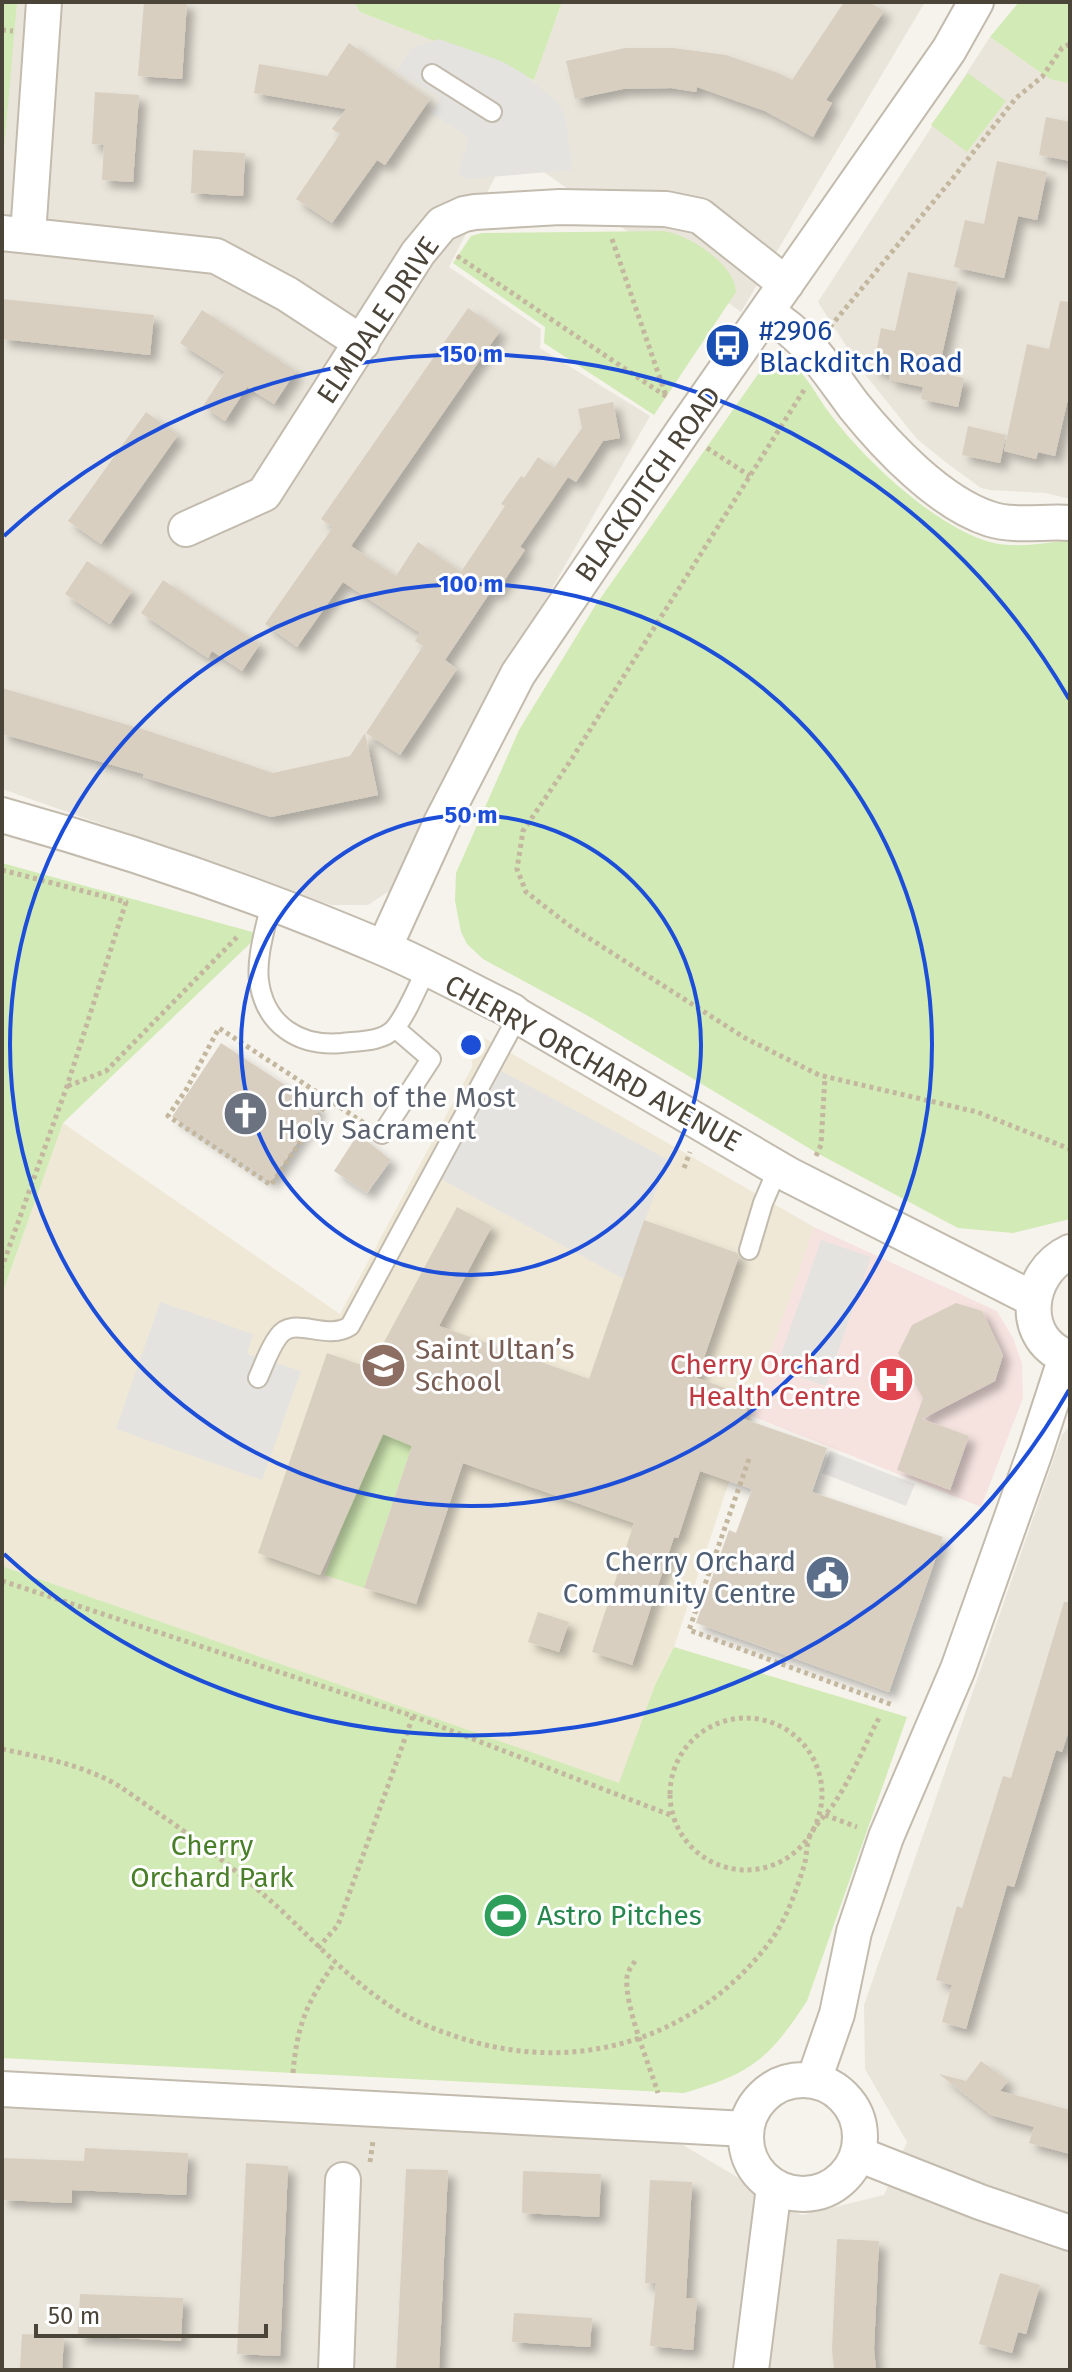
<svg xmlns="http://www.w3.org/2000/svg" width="1072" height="2372" font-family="'Fira Sans',sans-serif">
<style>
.residential{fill:#eae5da}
.education{fill:#efe8d6}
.medical{fill:#f6e3e0}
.green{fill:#d2eab5}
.parking{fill:#e5e3e0}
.building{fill:#d8cfc1;filter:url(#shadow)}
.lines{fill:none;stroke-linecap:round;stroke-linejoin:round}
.lane-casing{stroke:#c2bbae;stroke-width:22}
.street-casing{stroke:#c2bbae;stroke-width:38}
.path{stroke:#c4b79f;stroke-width:5;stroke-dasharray:4 4;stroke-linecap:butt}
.lane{stroke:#fff;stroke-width:18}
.street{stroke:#fff;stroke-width:34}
.ring{fill:none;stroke:#1d4ed8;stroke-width:4}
.labels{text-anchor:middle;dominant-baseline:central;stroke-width:6;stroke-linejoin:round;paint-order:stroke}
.street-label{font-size:28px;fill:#4b4439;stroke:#fff}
.transit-label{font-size:28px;fill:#164399;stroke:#fff;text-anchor:start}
.worship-label{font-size:28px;fill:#5b616d;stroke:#fff;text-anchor:start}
.education-label{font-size:28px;fill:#785e54;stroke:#fff;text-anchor:start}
.health-label{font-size:28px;fill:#be3a42;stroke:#fff;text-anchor:end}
.service-label{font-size:28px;fill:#4e5e75;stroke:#fff;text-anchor:end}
.park-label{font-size:28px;fill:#4a7f2a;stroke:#fff}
.leisure-label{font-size:28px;fill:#27864d;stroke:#fff;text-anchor:start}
.centre{fill:#1d4ed8;stroke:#fff;stroke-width:4}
.ring-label{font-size:24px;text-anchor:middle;font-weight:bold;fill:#1d4ed8;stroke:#fff;stroke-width:6;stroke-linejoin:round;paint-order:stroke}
</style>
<defs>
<filter id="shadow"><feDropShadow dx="7" dy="7" stdDeviation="4" flood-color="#0004"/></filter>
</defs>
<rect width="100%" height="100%" fill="#f6f3ec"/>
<!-- residential -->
<path class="residential" d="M2,2H354L360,12L534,80L562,2H925L741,312L510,148L449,267L541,329L540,348L650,416L455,759L394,888L368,905H331L2,789Z
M990,37L1050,79L1067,83L1070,75V499L1046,493L990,490L981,488L948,464L917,439L863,372L818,302Z
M1070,1426V2370H2V2101L676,2141L802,2215L884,2195L907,2142L865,2069L864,2005L1062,1435Z"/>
<!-- education -->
<path class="education" d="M474,1032L814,1227L674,1647L655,1685L620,1784L2,1566V1294L63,1123L340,1314L472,1067Z"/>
<!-- medical -->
<path class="medical" d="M814,1227L997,1311L1013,1338L1022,1363L1023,1398L981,1507L749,1415Z"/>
<!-- green -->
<path class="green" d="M2,2H17L2,172Z
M354,2H562L534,80L360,12Z
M1019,2H1070V75L1067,83L1050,79L990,37Z
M968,73L1006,101L967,152L931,125Z
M664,231C689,235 735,264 736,292L654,415L544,343L545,327L453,263L471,236L482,233Z
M779,359C801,362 815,394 828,411C861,457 935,527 990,542C1015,549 1045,543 1070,540V1219L1013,1233L958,1228L817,1153L590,1017L483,959L467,944L461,932L455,901L456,873L519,730L595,606L761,370L769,362Z
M2,863L260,934L63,1123L2,1294Z
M389,1392L415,1437L364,1588L325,1575Z
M2,1566L619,1783L655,1685L674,1647L907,1717L807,2001C769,2059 751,2074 684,2093L2,2058Z"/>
<!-- parking -->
<path class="parking" d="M439,39L501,61L524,74L558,103L566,118L572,170L467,179L458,173L469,137L431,114L441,98L397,71L410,49Z
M486,1063L667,1159L624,1279L430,1173Z
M821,1240L871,1257L826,1386L776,1369Z
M160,1302L253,1334L247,1354L301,1371L262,1480L116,1429Z
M830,1451L915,1484L906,1506L822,1473Z"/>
<!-- building -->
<path class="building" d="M144,2H187L182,79L138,76Z
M844,2H869L884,11L826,100L832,103L813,137L765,111L697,87L696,92L671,88L623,89L575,99L566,61L625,48H673L726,55L778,73L792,80Z
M349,43L430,99L385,165L377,160L332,223L296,199L340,134L332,129L346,109L254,93L259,64L327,76Z
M95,92L139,95L133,182L102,180L104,145L92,144Z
M1046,117L1070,122V161L1039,155Z
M193,150L245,153L243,196L191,193Z
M997,161L1047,172L1037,220L1018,216L1004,278L954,267L965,220L984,224Z
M908,272L958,282L938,373L964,378L958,407L921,399L923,387L889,380L890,374L873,370L881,328L895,331Z
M2,299L154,315L150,355L2,339Z
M1060,301L1070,302V390L1055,456L1038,452L1036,459L1004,451L1027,344L1049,349Z
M468,308L500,331L351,546L396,576L418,542L461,572L505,506L501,504L521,476L524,478L538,457L554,468L582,428L578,409L613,402L620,438L603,441L576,482L568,477L520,547L525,550L510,572L496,594L491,591L445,660L457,669L400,755L366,733L423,646L415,641L420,633L343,582L297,647L265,624L333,527L321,519Z
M202,310L296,371L274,404L247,387L225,421L203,406L225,372L180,343Z
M146,412L178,435L101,544L68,521Z
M968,426L1006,435L1000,463L962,455Z
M87,561L132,591L110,624L65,594Z
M163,580L260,644L242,671L212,651L208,658L141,613Z
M2,688L145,730L273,773L350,756L365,733L378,795L271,817L143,777L144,774L2,734Z
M221,1043L320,1108L271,1182L172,1117Z
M358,1134L391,1160L367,1193L334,1171Z
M457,1207L492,1226L439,1326L589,1379L644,1220L737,1253L739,1256L697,1378L751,1397L744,1419L827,1448L812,1492L943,1537L889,1692L696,1623L729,1530L736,1533L752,1489L700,1471L678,1538L674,1537L632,1665L592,1652L634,1523L463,1463L416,1604L364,1588L412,1446L383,1434L320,1575L258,1553L327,1353L370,1368Z
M956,1303L982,1311L1003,1355L995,1381L922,1419L969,1436L950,1490L897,1470L923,1398L898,1353L912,1325Z
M1064,1602H1070V1727L1062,1752L1056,1750L1014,1887L1007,1885L966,2029L942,2022L952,1985L936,1980L957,1906L962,1908L1003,1776L1011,1778Z
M538,1612L569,1622L559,1652L528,1642Z
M981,2061L1008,2081L1000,2091L1070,2110V2154L1029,2143L1034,2127L991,2115L939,2074L966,2081Z
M85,2148L188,2153L186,2195L72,2190V2203L2,2200V2158L84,2161Z
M246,2163L288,2166L280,2356L237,2354Z
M406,2169L448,2170L439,2370H396Z
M523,2171L601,2174L599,2217L522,2213Z
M650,2180L692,2182L686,2298H697L693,2350L650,2346L656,2283H645Z
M837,2239L879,2241L874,2349L876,2370H834L832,2350Z
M1000,2273L1040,2285L1026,2334L1018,2332L1012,2353L979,2344Z
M80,2294L183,2298L181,2341L78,2336Z
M514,2313L592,2318L590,2347L512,2342Z
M22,2334L64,2336L62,2370H20Z"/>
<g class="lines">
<defs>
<path id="lane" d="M432,74L492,112
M271,902C266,927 256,956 259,981C265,1025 299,1047 342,1043C359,1041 382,1042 394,1029C406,1016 418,986 426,970
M382,1134L431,1059L395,1028
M749,1250L763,1203L778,1168
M258,1378C264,1365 269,1349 278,1337C293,1314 326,1342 350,1326L518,1016"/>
<path id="street" d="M2,233L216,256L287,294L362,343
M28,235L44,2
M767,313C809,339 825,367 854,406C887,447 940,503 990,519C1014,527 1045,521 1070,523
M186,529L264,494L418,253L442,224L464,214L475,212L560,207L666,209L700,216L786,284
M2,815C131,851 257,894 381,947C426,966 469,990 512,1011L518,1016L789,1175L1033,1299
M384,948L441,823L518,674L683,431L949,50L976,2
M1070,1252C1025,1273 1018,1341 1070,1358
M746 2137a57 57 0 1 1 114 0a57 57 0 1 1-114 0Z
M814,2080L837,2014L854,1932L886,1837L958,1669L1035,1452L1066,1357
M2,2089L746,2129
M858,2154L980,2202L1070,2233
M336,2370L343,2180
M751,2370L774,2187"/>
</defs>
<!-- lane casing -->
<use href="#lane" class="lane-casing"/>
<!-- street casing -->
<use href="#street" class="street-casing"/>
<!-- path -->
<path class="path" d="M2,30L13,31
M612,239L666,396
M457,256L667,397
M830,327L953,178L1016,98L1042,77L1062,48L1070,44
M804,390L571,760L523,831L517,869L526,892L570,926L745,1038L819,1075L977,1112L1070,1149
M707,448L750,476
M2,870L126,902L67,1086L2,1267
M68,1086L106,1071L238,936
M328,1101L271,1185L168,1116L186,1090L219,1028L364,1123
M816,1156L821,1145L825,1076
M684,1168L690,1152
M749,1459L689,1630L893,1705
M2,1581L413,1716L673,1816
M670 1794a76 76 0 1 1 152 0a76 76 0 1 1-152 0Z
M2,1749C40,1757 78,1764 112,1782C126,1790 139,1800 152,1809C197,1839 241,1874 281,1910C317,1944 348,1978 390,2006C412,2021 436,2030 461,2038C577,2076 696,2039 769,1943C786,1921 796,1891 804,1866C807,1856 806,1845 810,1836C816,1823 828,1813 835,1802C853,1775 865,1744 880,1716
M825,1815L857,1827
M318,1948L338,1925L413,1716
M635,1961C632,1966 628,1970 627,1977C624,2005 649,2064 658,2093
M293,2073C297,2025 307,2002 334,1964
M370,2162L373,2141"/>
<!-- lane -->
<use href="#lane" class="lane"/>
<!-- street -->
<use href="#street" class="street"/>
</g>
<!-- distance rings -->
<g class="ring">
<circle cx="471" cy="1045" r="230"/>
<circle cx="471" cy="1045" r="461"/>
<path d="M1069 1390A691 691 0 0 1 4 1554M4 536A691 691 0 0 1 1069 699"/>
</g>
<!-- icons -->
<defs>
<symbol id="bus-disc" viewBox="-11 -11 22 22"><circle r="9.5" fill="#1a4fb4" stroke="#fff"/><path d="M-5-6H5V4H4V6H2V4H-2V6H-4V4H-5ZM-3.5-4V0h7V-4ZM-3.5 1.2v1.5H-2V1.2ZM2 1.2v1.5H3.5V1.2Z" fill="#fff"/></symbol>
<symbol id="church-disc" viewBox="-11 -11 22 22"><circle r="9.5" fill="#6b7280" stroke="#fff"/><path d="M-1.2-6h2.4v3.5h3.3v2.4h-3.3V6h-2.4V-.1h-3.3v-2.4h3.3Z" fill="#fff"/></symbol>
<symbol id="school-disc" viewBox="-11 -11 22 22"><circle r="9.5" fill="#8d6e63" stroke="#fff"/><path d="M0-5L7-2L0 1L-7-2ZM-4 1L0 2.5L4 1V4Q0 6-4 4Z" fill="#fff"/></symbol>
<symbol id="hospital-disc" viewBox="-11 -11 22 22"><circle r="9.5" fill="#e0444e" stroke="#fff"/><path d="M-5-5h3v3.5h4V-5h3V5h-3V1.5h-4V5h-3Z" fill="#fff"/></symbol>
<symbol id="civic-disc" viewBox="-11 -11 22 22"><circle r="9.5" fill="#5c6f8a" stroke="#fff"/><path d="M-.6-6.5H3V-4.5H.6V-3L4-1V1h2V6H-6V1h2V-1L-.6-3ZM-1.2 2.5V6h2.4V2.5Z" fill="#fff"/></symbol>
<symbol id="stadium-disc" viewBox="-11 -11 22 22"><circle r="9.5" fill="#2e9e5b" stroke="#fff"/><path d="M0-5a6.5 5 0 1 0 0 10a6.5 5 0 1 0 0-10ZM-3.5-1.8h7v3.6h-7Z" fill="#fff"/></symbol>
</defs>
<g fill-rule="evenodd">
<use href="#bus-disc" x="702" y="320" width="51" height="51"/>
<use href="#church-disc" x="220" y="1088" width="51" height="51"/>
<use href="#school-disc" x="358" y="1340" width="51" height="51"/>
<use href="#hospital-disc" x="866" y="1354" width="51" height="51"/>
<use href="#civic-disc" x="802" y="1552" width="51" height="51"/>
<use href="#stadium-disc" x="480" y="1890" width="51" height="51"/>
</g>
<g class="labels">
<!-- street labels -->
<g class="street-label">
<text transform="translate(378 320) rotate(-56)">ELMDALE DRIVE</text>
<text transform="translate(648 484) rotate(-55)">BLACKDITCH ROAD</text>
<text transform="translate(593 1063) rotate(29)">CHERRY ORCHARD AVENUE</text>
</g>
<!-- transit labels -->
<g class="transit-label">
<text x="759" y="330">#2906<tspan x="759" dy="32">Blackditch Road</tspan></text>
</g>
<!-- worship labels -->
<g class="worship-label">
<text x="277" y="1097">Church of the Most<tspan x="277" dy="32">Holy Sacrament</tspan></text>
</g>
<!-- education labels -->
<g class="education-label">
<text x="415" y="1349">Saint Ultan’s<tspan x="415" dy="32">School</tspan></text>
</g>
<!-- health labels -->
<g class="health-label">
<text x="861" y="1364">Cherry Orchard<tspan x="861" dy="32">Health Centre</tspan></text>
</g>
<!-- service labels -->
<g class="service-label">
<text x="796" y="1561">Cherry Orchard<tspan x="796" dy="32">Community Centre</tspan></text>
</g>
<!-- park labels -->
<g class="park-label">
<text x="212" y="1845">Cherry<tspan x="212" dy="32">Orchard Park</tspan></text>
</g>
<!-- leisure labels -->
<g class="leisure-label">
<text x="537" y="1915">Astro Pitches</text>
</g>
</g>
<circle cx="471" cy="1045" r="12" class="centre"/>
<g class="ring-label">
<text x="471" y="362">150 m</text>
<text x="471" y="592">100 m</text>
<text x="471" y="823">50 m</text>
</g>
<!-- border -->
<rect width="1072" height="2372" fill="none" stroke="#4b4439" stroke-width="8"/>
<!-- scale -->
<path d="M36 2324v12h230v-12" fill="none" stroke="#4b4439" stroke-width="4"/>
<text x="48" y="2324" font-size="24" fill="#4b4439" stroke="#ffffff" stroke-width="6" paint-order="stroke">50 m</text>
</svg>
